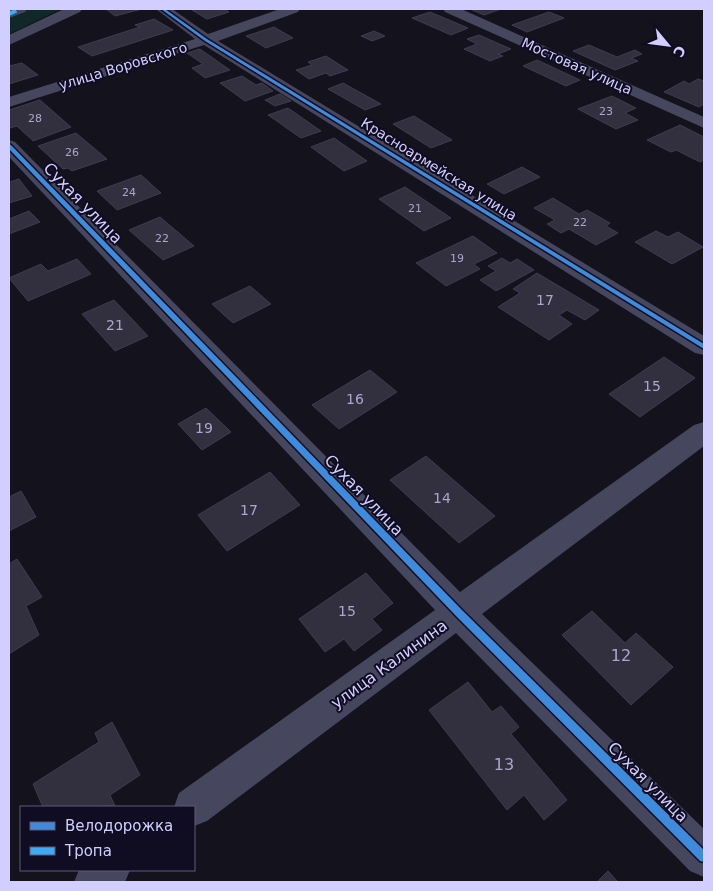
<svg xmlns="http://www.w3.org/2000/svg" width="713" height="891" font-family="'DejaVu Sans',sans-serif">
<style>
.green{fill:#112828}
.building{fill:#322f3f;stroke:#3f3c51}
.lines{fill:none;stroke-linecap:round;stroke-linejoin:round}
.street{fill:#46465e;fill-rule:evenodd}
.quiet{stroke:#3fa9f5;stroke-width:4;stroke-dasharray:8 4;stroke-linecap:butt}
.cycleway-casing{stroke:#100d22;stroke-width:3}
.cycleway{fill:#408adc;fill-rule:evenodd}
.labels{text-anchor:middle;dominant-baseline:central;stroke-width:4;stroke-linejoin:round;paint-order:stroke}
.far-number-label{font-size:11px;fill:#aaa6cf}
.far-street-label{font-size:14px;fill:#d2ceff;stroke:#100d22}
.number-label{font-size:14px;fill:#aaa6cf}
.street-label{font-size:16px;fill:#d2ceff;stroke:#100d22}
.near-number-label{font-size:16px;fill:#aaa6cf}
</style>
<rect width="100%" height="100%" fill="#14121d"/>
<!-- green -->
<path class="green" d="M9,9H61L9,34Z"/>
<!-- building -->
<path class="building" d="M106,9H142L115,16Z
M197,9H223L229,12L207,19L192,10Z
M470,9H501L484,15Z
M430,12L468,28L451,35L412,18Z
M549,12L564,18L527,32L512,25Z
M154,19L173,30L92,56L78,47L140,27L135,25Z
M274,27L293,38L266,48L246,36Z
M374,31L385,36L372,41L361,36Z
M479,35L511,49L498,54L503,56L490,61L464,49L477,44L467,39Z
M589,45L617,57L635,50L642,54L631,58L638,61L615,70L573,51Z
M200,49L230,70L205,78L192,68L203,64L187,53Z
M326,56L348,70L330,76L326,73L309,79L296,70L312,65L308,62Z
M537,60L580,80L566,86L523,66Z
M22,63L38,75L9,84V66Z
M242,76L256,85L262,83L273,91L245,101L220,83Z
M698,79L704,81V104L699,107L664,92L684,81L689,84Z
M343,83L381,104L365,110L328,89Z
M280,94L291,101L275,106L265,100Z
M612,96L636,108L625,113L638,120L616,129L578,109Z
M40,100L71,127L33,141L17,126L10,128L9,127V110Z
M288,108L321,131L301,138L268,115Z
M414,116L452,140L431,148L393,124Z
M680,125L704,137V160L700,162L676,150L671,152L647,140Z
M76,133L107,159L72,171L68,168L63,169L38,146Z
M334,138L367,161L344,171L311,147Z
M522,167L540,177L504,194L487,184Z
M141,175L161,193L117,210L97,191Z
M19,179L32,196L9,203V180L10,182Z
M405,187L451,218L424,231L379,199Z
M553,198L579,214L587,210L610,223L606,226L618,233L596,245L569,229L561,233L547,224L555,220L534,208Z
M29,211L40,222L9,234V219Z
M160,217L194,246L163,260L129,230Z
M656,231L668,237L678,232L703,247L672,264L635,242Z
M473,236L497,253L474,264L480,269L446,286L416,263Z
M502,258L510,263L517,259L534,270L496,291L480,280L496,271L488,266Z
M77,259L91,274L28,301L9,278L41,264L48,271Z
M537,273L599,310L585,320L567,310L559,315L572,324L549,340L498,307L520,293L513,289Z
M250,286L271,304L233,323L212,304Z
M114,300L148,336L115,351L82,314Z
M664,357L695,378L640,417L609,394Z
M370,370L397,392L339,429L312,405Z
M206,408L231,432L202,450L178,424Z
M426,456L495,516L459,543L390,480Z
M270,472L300,505L227,551L198,515Z
M21,491L36,517L9,531V497Z
M17,559L42,597L26,606L39,635L9,654V564Z
M366,573L393,603L372,619L382,630L354,651L344,639L325,652L299,619Z
M592,611L625,643L636,633L673,667L631,705L562,635Z
M468,682L492,712L501,706L519,727L511,734L567,800L544,820L524,795L507,810L429,710Z
M112,722L140,775L110,795L115,806L43,807L33,784L99,742L95,733Z
M608,871L618,882H597Z"/>
<g class="lines">
<!-- street -->
<path class="street" d="M9,9H27L25,12L9,18Z
M64,9H82L80,12L9,45V35Z
M156,9H172L208,34L280,9H300L298,12L218,41L704,336V355L695,353L204,45L9,107V97L195,39Z
M443,9H461L704,117V128L445,12Z
M9,140L15,142L460,592L694,425L704,422V446L482,614L704,829V877L690,871L456,633L207,821L194,826V807H174L179,793L435,610L9,157Z
M79,870H130L125,882H74Z"/>
<!-- quiet -->
<path class="quiet" d="M9,14L20,9"/>
<defs>
<path id="cycleway" d="M161,9H165L207,39L704,344V349L205,41Z
M9,144L11,145L462,610L704,850V862L700,861L456,616L9,149Z"/>
</defs>
<!-- cycleway casing -->
<use href="#cycleway" class="cycleway-casing"/>
<!-- cycleway -->
<use href="#cycleway" class="cycleway"/>
</g>
<g class="labels">
<!-- far-number labels -->
<g class="far-number-label">
<text x="606" y="111">23</text>
<text x="35" y="118">28</text>
<text x="72" y="152">26</text>
<text x="129" y="192">24</text>
<text x="415" y="208">21</text>
<text x="580" y="222">22</text>
<text x="162" y="238">22</text>
<text x="457" y="258">19</text>
</g>
<!-- far-street labels -->
<g class="far-street-label">
<text transform="translate(123 66) rotate(-17)">улица Воровского</text>
<text transform="translate(577 66) rotate(24)">Мостовая улица</text>
<text transform="translate(439 169) rotate(32)">Красноармейская улица</text>
</g>
<!-- number labels -->
<g class="number-label">
<text x="545" y="300">17</text>
<text x="115" y="325">21</text>
<text x="652" y="386">15</text>
<text x="355" y="399">16</text>
<text x="204" y="428">19</text>
<text x="442" y="498">14</text>
<text x="249" y="510">17</text>
<text x="347" y="611">15</text>
</g>
<!-- street labels -->
<g class="street-label">
<text transform="translate(83 203) rotate(46)">Сухая улица</text>
<text transform="translate(364 495) rotate(46)">Сухая улица</text>
<text transform="translate(389 664) rotate(-36)">улица Калинина</text>
<text transform="translate(648 782) rotate(45)">Сухая улица</text>
</g>
<!-- near-number labels -->
<g class="near-number-label">
<text x="621" y="655">12</text>
<text x="504" y="764">13</text>
</g>
</g>
<!-- border -->
<rect width="713" height="891" fill="none" stroke="#d2ceff" stroke-width="20"/>
<!-- legend -->
<rect x="20" y="806" width="175" height="65" fill="#100d22" stroke="#5e5a7a"/>
<rect x="30" y="822" width="25" height="8" fill="#408adc" stroke="#5e5a7a"/>
<text x="65" y="831" font-size="15" fill="#d2ceff">Велодорожка</text>
<rect x="30" y="847" width="25" height="8" fill="#3fa9f5" stroke="#5e5a7a"/>
<text x="65" y="856" font-size="15" fill="#d2ceff">Тропа</text>
<!-- north arrow -->
<g transform="translate(668 45) rotate(119)" stroke="#100d22" stroke-width="4" paint-order="stroke">
<path d="M0-4L9 19L0 12L-9 19Z" fill="#d2ceff"/>
<text y="-8" font-size="14" font-weight="bold" text-anchor="middle" fill="#d2ceff">С</text>
</g>
</svg>
